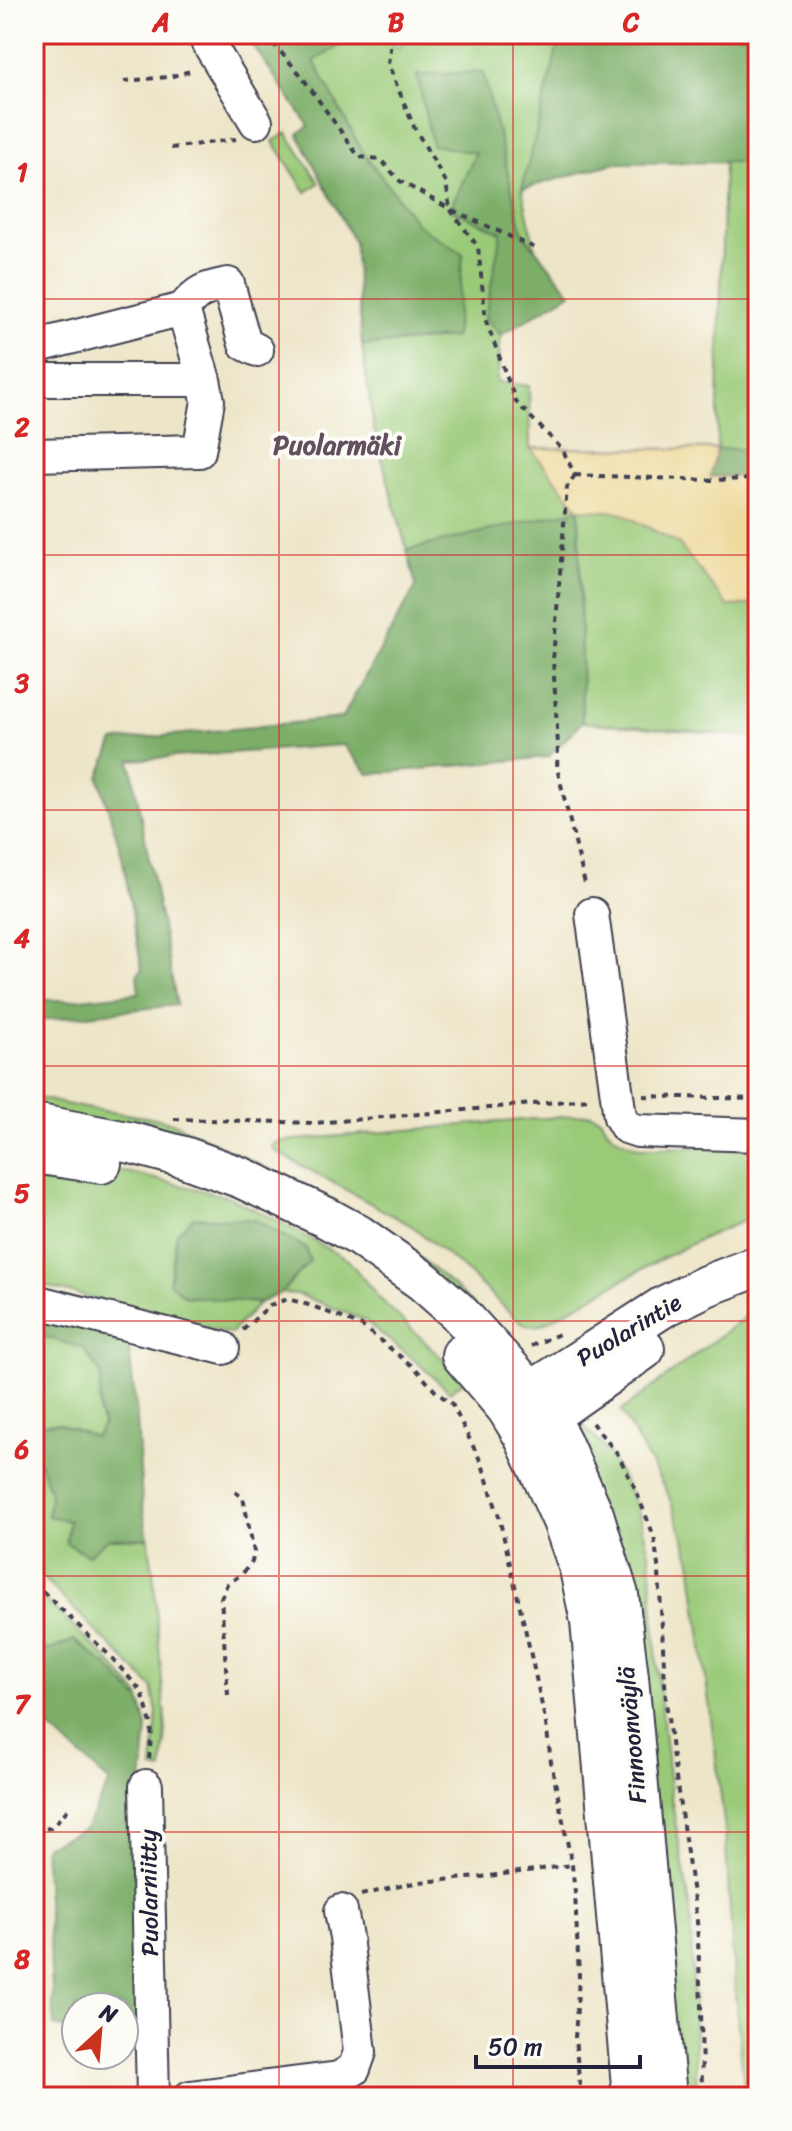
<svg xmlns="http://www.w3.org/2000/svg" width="792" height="2131" font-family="Sriracha,sans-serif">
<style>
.green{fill:#9aca78;stroke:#5e765a;stroke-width:2}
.forest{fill:#7bae68;stroke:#4e6852;stroke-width:2}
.sand{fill:#eeda9e;stroke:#887e6c;stroke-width:2}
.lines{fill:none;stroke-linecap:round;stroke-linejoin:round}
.minor-casing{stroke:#403f50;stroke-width:36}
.major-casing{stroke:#403f50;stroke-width:44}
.path{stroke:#403f50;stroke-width:4;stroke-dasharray:6 6;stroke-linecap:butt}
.minor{stroke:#fff;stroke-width:32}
.major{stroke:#fff;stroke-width:40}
.grid{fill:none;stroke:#d62828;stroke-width:2;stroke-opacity:0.55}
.labels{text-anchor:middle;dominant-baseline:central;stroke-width:8;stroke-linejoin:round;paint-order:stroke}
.street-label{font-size:24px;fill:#22223b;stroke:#fdfcf7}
.neighbourhood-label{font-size:26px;font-weight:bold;fill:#62505f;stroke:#fdfcf7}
.neatline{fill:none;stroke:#d62828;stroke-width:3}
.grid-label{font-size:26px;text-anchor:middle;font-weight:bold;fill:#d62828}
</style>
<rect width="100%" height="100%" fill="#fdfcf7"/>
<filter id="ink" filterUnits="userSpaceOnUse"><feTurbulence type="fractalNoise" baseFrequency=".0125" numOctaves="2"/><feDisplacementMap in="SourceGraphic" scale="16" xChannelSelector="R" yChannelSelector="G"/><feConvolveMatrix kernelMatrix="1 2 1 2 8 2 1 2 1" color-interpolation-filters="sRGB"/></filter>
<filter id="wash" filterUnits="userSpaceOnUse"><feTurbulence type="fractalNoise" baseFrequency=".006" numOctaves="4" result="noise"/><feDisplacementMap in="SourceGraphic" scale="32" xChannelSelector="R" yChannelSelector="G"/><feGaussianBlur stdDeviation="1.8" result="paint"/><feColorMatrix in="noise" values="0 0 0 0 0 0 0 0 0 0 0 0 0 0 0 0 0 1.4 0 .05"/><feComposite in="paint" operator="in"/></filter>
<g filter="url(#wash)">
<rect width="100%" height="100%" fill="#ede5c7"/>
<!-- green -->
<path class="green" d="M360,34H372L400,48L407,34H561L522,189L535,248L523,234L476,152L502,232L485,318L501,335L497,382L529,386L530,448L579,509L619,512L678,543L728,606L758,604V737L582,722L579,510L407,550L374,430L362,346L455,337L463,254L418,225L362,151L313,61Z
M287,133L319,183L306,192L273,141Z
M724,161L758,162V450L717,449Z
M34,1097L84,1108L159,1119L176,1124L326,1197L372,1224L412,1251L465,1296L494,1326L518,1344L514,1350L503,1344L419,1269L361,1227L329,1209L280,1185L190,1150L129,1133L34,1114Z
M590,1114L600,1118C608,1136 623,1142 641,1148L739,1147L758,1149V1215L705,1237L659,1260L541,1325L529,1326L519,1321L464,1269L412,1226L275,1151L272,1146L277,1142L284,1141Z
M34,1161L131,1173L229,1197L274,1219L348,1260L379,1298L465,1380L450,1392L418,1363L364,1320L298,1294L281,1293L309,1261L185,1296L259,1303L230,1334L34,1283Z
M758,1307V2087L744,2088L735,1993L725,1829L691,1560L668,1494L621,1411Z
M34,1334L83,1348L101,1374L99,1413L103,1425L95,1437L58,1423L34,1425Z
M578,1419L608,1452L637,1506L650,1556L657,1664L671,1797L690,1905L697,2097H680L576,1436Z
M41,1463L50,1494L48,1515L70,1521L88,1555L108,1539L148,1538L153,1570L166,1731L162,1771L153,1769L157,1712L152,1687L34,1569V1466Z
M34,1589L111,1663L139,1695L137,1699L107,1666L48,1651L34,1639Z"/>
<!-- forest -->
<path class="forest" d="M245,34H360L314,61L362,151L418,225L463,254L455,337L362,346L354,242L298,134L309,126Z
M561,34H758V162L614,163L522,189Z
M483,72L523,234L571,293L501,335L485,318L501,232L450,209L476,153L432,145L417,75Z
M717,449L758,450V475L709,477Z
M579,509L582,722L548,757L369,774L343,745L130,760L177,1005L34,1021V1000H70L139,993L137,975L142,969L122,856L99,777L114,741L342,718L416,586L407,550Z
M194,1217L255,1220L306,1248L310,1261L281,1293L259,1303L185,1296L169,1283L177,1233Z
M34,1306L127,1330L137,1419L142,1503L148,1538L108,1539L88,1555L66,1543L69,1521L48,1516L50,1494L41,1464L34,1466V1425L58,1423L95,1437L103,1425L99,1413L101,1374L83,1348L34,1334Z
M34,1639L48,1651L74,1640L107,1666L137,1698L139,1695L147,1727L142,1783L140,2049L124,2045V2007H76V2032L54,2026L44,1846L85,1829L110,1782L34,1714Z"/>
<!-- sand -->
<path class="sand" d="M530,448L717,449L710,477L758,475V604L728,606L678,543L619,512L579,509Z"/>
</g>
<g filter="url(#ink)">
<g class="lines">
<defs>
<path id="minor" d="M203,34L256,122
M183,309C198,290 204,289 228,284L245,344L257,350
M34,347L183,309L204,380L208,401L199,451L34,455
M34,380H204
M592,914L620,1117L626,1127L638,1131L758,1135
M34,1301L223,1348
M146,1786L153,2097
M190,2097L339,2078L354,2069L360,2052L346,1937L341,1911"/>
<path id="major" d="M34,1124L132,1143L184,1157L242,1178L327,1218L358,1235L423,1281L457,1311L531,1392L548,1417L561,1442L593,1514L618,1595L628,1677L666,2097
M34,1153L101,1163
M462,1355L507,1408L523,1434L539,1468L563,1521L580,1569L591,1621L633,2097
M508,1407L663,1307L706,1286L758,1266
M526,1432L644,1349"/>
</defs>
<!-- minor casing -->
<use href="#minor" class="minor-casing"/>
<!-- major casing -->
<use href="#major" class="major-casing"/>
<!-- path -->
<path class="path" d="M265,34L300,74L359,157L380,159L400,181L450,209L478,247L486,321L516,402L562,449L575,475
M392,34L388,64L414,127L446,182L450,209L535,248
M124,81L169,77L194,70
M171,148L236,139
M575,475L567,487L553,659L558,746L557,768L586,888
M575,475L708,480L758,479
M34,506L41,505
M643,1096L758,1099
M174,1119L316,1123L590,1099
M748,1235L758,1231
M243,1330L270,1305L288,1299L312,1306L362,1326L416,1369L436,1392L452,1404L482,1464L499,1517L527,1637L546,1724L551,1762L572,1865L575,1893L579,1977L575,2038L581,2097
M531,1346L564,1332
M592,1423L617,1453L634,1486L654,1536L659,1573L666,1701L672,1751L697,1921L701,2003L702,2097
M34,1583L110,1656L142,1692L152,1727L149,1760
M228,1695L221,1598L227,1584L242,1574L252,1562L254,1552L243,1497L233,1491
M34,1830L51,1828L70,1807
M361,1895L418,1882L481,1877L572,1865"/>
<!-- minor -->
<use href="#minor" class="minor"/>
<!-- major -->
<use href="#major" class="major"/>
</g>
</g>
<!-- grid -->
<path class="grid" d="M279,34V2097M513,34V2097M34,299H758M34,555H758M34,810H758M34,1066H758M34,1321H758M34,1576H758M34,1832H758"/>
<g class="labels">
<!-- street labels -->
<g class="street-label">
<text transform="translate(629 1330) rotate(-31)">Puolarintie</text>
<text transform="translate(632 1735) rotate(-95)">Finnoonväylä</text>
<text transform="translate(149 1893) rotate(-91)">Puolarniitty</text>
</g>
<!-- neighbourhood labels -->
<g class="neighbourhood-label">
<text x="337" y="445">Puolarmäki</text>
</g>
</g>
<!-- margin -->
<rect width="792" height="2131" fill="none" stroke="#fdfcf7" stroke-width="88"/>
<!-- north arrow -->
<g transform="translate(100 2031) rotate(26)"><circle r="38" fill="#fdfcf7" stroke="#a5a5ac" stroke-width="2"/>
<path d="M0-6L14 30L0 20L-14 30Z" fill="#c8321e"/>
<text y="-12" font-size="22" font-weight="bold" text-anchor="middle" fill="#22223b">N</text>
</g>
<!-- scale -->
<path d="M476 2055v12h164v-12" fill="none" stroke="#22223b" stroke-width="4"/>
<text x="488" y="2055" font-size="24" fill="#22223b" stroke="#fdfcf7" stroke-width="6" paint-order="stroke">50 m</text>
<rect x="44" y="44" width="704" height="2043" class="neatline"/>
<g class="grid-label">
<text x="161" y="31">A</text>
<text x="396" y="31">B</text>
<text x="631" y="31">C</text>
<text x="22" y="181">1</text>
<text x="22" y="436">2</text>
<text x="22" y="692">3</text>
<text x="22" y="947">4</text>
<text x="22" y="1202">5</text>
<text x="22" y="1458">6</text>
<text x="22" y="1713">7</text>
<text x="22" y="1968">8</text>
</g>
</svg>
